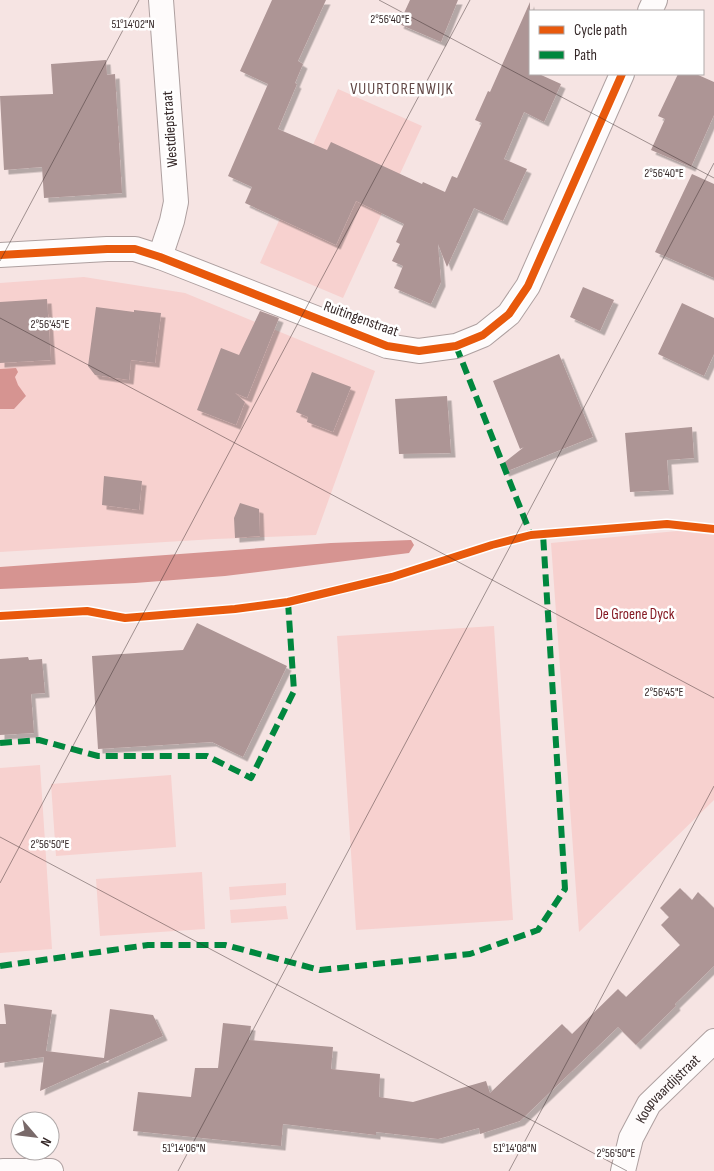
<svg xmlns="http://www.w3.org/2000/svg" width="714" height="1171" font-family="'Sofia Sans Condensed',sans-serif">
<style>
.green{fill:#f7d1cf}
.water{fill:#d69491}
.building{fill:#ad9595;filter:url(#shadow)}
.lines{fill:none;stroke-linecap:round;stroke-linejoin:round}
.minor-casing{stroke:#aea0a0;stroke-width:26}
.minor{stroke:#fefbfb;stroke-width:24}
.quiet{stroke:#00873e;stroke-width:6;stroke-dasharray:12 6;stroke-linecap:butt}
.cycleway-casing{stroke:#fff;stroke-width:11}
.cycleway{stroke:#e8590c;stroke-width:8}
.ticks{fill:none;stroke:#362929;stroke-width:1;stroke-opacity:0.45}
.labels{text-anchor:middle;dominant-baseline:central;stroke-width:5;stroke-linejoin:round;paint-order:stroke}
.street-label{font-size:15px;fill:#362929;stroke:#fff}
.park-label{font-size:15px;fill:#851922;stroke:#fff}
.neighbourhood-label{font-size:16px;letter-spacing:1px;fill:#624846;stroke:#fff}
.ticks-label{font-size:12px;text-anchor:middle;fill:#362929;stroke:#fff;stroke-width:5;stroke-linejoin:round;paint-order:stroke}
</style>
<defs>
<filter id="shadow"><feDropShadow dx="4.5" dy="4.5" stdDeviation="0" flood-color="#0004"/></filter>
</defs>
<rect width="100%" height="100%" fill="#f6e4e3"/>
<!-- green -->
<path class="green" d="M338,89L422,126L343,298L260,263Z
M84,277L185,293L375,371L316,535L215,539L0,552V283Z
M677,531L714,535V800L579,932L551,543Z
M494,626L513,920L356,930L337,636Z
M40,765L52,949L0,953V768Z
M171,775L176,847L56,856L51,784Z
M202,872L205,929L100,936L96,879Z
M286,883V895L230,900L229,887Z
M286,906L288,919L231,923L230,910Z"/>
<!-- water -->
<path class="water" d="M16,368L18,372L15,377L18,385L26,396L14,409H0V369Z
M411,540L414,545L409,553L225,576L135,583L0,589V567L331,543Z"/>
<!-- building -->
<path class="building" d="M272,0H326L298,61L303,64L295,83L297,84L278,129L327,150L331,142L422,184L423,182L445,192L452,176L457,178L482,123L475,120L488,91L490,92L530,2V74H539L561,84L544,122L524,112L504,159L527,169L503,221L474,208L447,267L438,244L441,282L431,304L394,288L403,266L392,261L400,244L396,242L404,224L356,201L336,245L245,203L252,187L228,176L268,84L240,71Z
M410,0H458L441,42L399,24Z
M106,60L107,75L115,74L122,193L44,198L42,167L4,170L0,96L53,94L51,64Z
M678,74H696L714,82V115L691,167L651,150L665,119L658,116Z
M692,174L714,184V278L655,252Z
M583,287L614,300L600,331L570,317Z
M47,299L51,360L0,363V302Z
M682,303L714,318V354L704,376L658,354Z
M96,307L134,312V310L161,313L155,363L131,360L129,380L95,375L88,366Z
M260,311L279,318L247,398L235,393L245,402L236,425L197,410L221,348L239,355Z
M559,354L593,437L505,472L501,465L524,447L520,449L493,381Z
M312,372L351,387L333,432L307,422L308,417L296,412Z
M447,396L451,453L399,454L395,399Z
M692,427L694,458L667,460L669,490L630,492L625,433Z
M104,476L142,481L139,510L102,505Z
M240,503L259,509L260,536L235,538L234,518Z
M197,623L287,666L243,757L212,742L98,749L92,656L183,650Z
M28,657L29,660L42,659L45,693L31,694L34,733L0,735V659Z
M680,888L692,900L698,892L714,908V966L675,1004L676,1006L636,1045L618,1027L520,1121L480,1134L479,1128L438,1139L376,1132V1135L283,1124L281,1146L133,1131L138,1092L191,1097L195,1068H218L223,1023L251,1026L249,1040L333,1047L331,1069L380,1074L379,1097L413,1102L486,1081L490,1093L562,1024L572,1034L618,989L626,997L680,945L661,925L669,917L660,908Z
M4,1004L52,1010L46,1051L104,1058L110,1009L153,1015L163,1036L40,1091L44,1057L0,1063V1024H6Z"/>
<g class="lines">
<defs>
<g id="minor">
<path d="M650,11L655,0"/>
<path d="M0,255L107,249H135L160,257L387,346L419,351L456,346L483,335L509,314L528,286L622,74"/>
<path d="M160,257L172,221L176,202L161,0"/>
<path d="M3,1171H51"/>
<path id="s1" d="M623,1171L631,1138L649,1104L714,1041"/>
</g>
</defs>
<!-- minor casing -->
<use href="#minor" class="minor-casing"/>
<!-- minor -->
<use href="#minor" class="minor"/>
<!-- quiet -->
<path class="quiet" d="M456,346L531,535
M0,743L39,740L98,756H207L251,778L294,691L288,602
M0,966L148,945H225L320,970L470,954L538,930L565,889L543,534"/>
<defs>
<path id="cycleway" d="M0,255L107,249H135L160,257L387,346L419,351L456,346L483,335L509,314L528,286L622,74
M0,616L87,611L125,618L235,609L288,602L392,577L492,545L531,535L667,524L714,529"/>
</defs>
<!-- cycleway casing -->
<use href="#cycleway" class="cycleway-casing"/>
<!-- cycleway -->
<use href="#cycleway" class="cycleway"/>
</g>
<!-- ticks -->
<path class="ticks" d="M379,0L714,178M0,261L139,0M0,318L714,698M0,837L627,1171M0,883L470,0M178,1171L714,163M509,1171L714,786"/>
<g class="labels">
<!-- street labels -->
<g class="street-label">
<text transform="translate(170 129) rotate(-94)">Westdiepstraat</text>
<text transform="translate(361 319) rotate(20)">Ruitingenstraat</text>
<text stroke="none"><textPath href="#s1" startOffset="96">Koopvaardijstraat</textPath></text>
</g>
<!-- park labels -->
<g class="park-label">
<text x="635" y="614">De Groene Dyck</text>
</g>
<!-- neighbourhood labels -->
<g class="neighbourhood-label">
<text x="402" y="89">VUURTORENWIJK</text>
</g>
</g>
<g class="ticks-label">
<text x="390" y="23">2°56'40"E</text>
<text x="133" y="28">51°14'02"N</text>
<text x="664" y="177">2°56'40"E</text>
<text x="50" y="328">2°56'45"E</text>
<text x="664" y="696">2°56'45"E</text>
<text x="50" y="848">2°56'50"E</text>
<text x="184" y="1152">51°14'06"N</text>
<text x="515" y="1152">51°14'08"N</text>
<text x="616" y="1157">2°56'50"E</text>
</g>
<!-- legend -->
<rect x="529" y="10" width="175" height="65" fill="#ffffff" stroke="#afa9a9"/>
<rect x="539" y="26" width="25" height="8" fill="#e8590c" stroke="#afa9a9"/>
<text x="574" y="35" font-size="15" fill="#362929">Cycle path</text>
<rect x="539" y="51" width="25" height="8" fill="#00873e" stroke="#afa9a9"/>
<text x="574" y="60" font-size="15" fill="#362929">Path</text>
<!-- north arrow -->
<g transform="translate(35 1136) rotate(118)"><circle r="24" fill="#ffffff" stroke="#afa9a9"/>
<path d="M0-4L9 19L0 12L-9 19Z" fill="#796a6a"/>
<text y="-8" font-size="14" font-weight="bold" text-anchor="middle" fill="#362929">N</text>
</g>
</svg>
